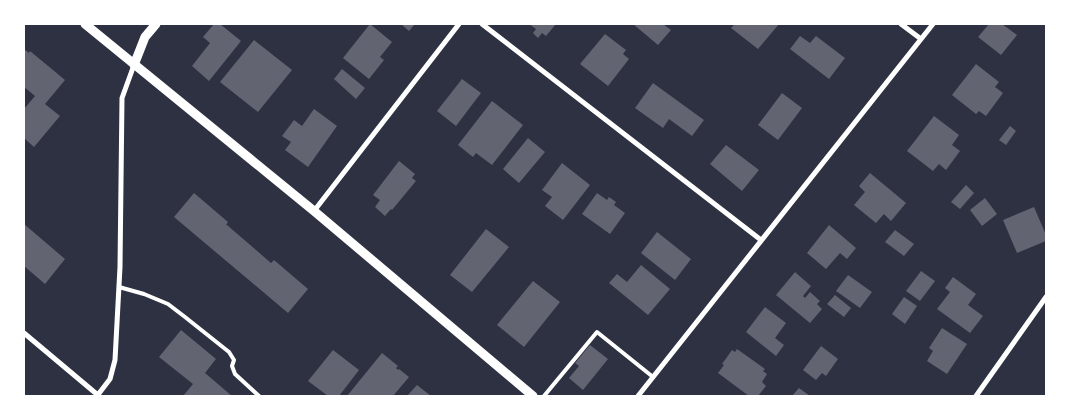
<svg xmlns="http://www.w3.org/2000/svg" width="1070" height="420" font-family="Raleway,sans-serif">
<style>
.building{fill:#626471}
.lines{fill:none;stroke-linecap:round;stroke-linejoin:round}
.service{stroke:#fff;stroke-width:4}
.minor{stroke:#fff;stroke-width:5}
.tertiary{stroke:#fff;stroke-width:9}
</style>
<rect width="100%" height="100%" fill="#2d3142"/>
<!-- building -->
<path class="building" d="M214,24H220L241,41L209,81L192,66L210,43L203,37Z
M370,24L392,42L380,57L384,60L369,79L343,58Z
M401,24H415L409,31Z
M529,24H556L546,36L542,33L538,38L533,33L536,29Z
M633,24H663L671,30L658,45Z
M735,24H779L758,49L731,28Z
M989,24H1002L1017,35L1001,55L978,37Z
M605,34L626,50L623,54L629,59L608,86L580,64Z
M800,36L810,43L816,36L845,58L829,79L790,49Z
M254,40L292,70L258,112L220,82Z
M24,49L29,53L30,51L65,80L45,104L60,116L34,147L24,138V109L35,96L24,87Z
M976,64L999,82L995,87L1003,93L986,116L979,111L976,114L952,95Z
M342,69L365,88L356,99L334,79Z
M462,79L481,93L456,126L437,111Z
M653,83L704,120L692,136L669,119L663,128L635,108Z
M782,93L802,108L778,140L758,125Z
M492,101L523,125L492,165L476,153L473,157L458,145Z
M314,109L337,126L308,167L285,150L291,142L282,136L294,120L302,126Z
M934,116L959,135L952,145L960,151L946,170L939,164L933,171L907,151Z
M1010,126L1016,131L1006,145L999,140Z
M528,138L545,152L519,183L503,169Z
M726,145L759,170L742,191L710,164Z
M399,161L415,174L412,178L416,181L392,210L391,209L385,216L375,207L380,200L373,195Z
M562,163L590,185L563,220L545,206L552,197L542,190Z
M870,173L906,203L891,221L884,214L876,223L854,205L865,192L859,186Z
M966,185L974,193L960,209L951,202Z
M194,193L228,222L226,225H227L271,263L274,260L308,289L288,313L174,217Z
M597,193L607,200L609,197L616,202L614,205L625,213L610,234L582,214Z
M985,198L997,214L982,226L970,210Z
M1034,207L1046,235V241L1017,253L1003,220Z
M24,224L65,259L45,284L24,266Z
M829,225L856,248L847,259L840,253L826,269L807,253Z
M486,229L509,247L472,292L450,275Z
M895,230L914,244L904,256L885,242Z
M657,232L691,259L675,280L641,253Z
M641,265L670,289L648,315L609,283L617,274L627,282Z
M921,271L935,281L920,301L906,291Z
M795,272L811,286L803,296L805,298L810,292L820,301L817,304L822,309L810,323L776,295Z
M848,275L872,292L860,308L836,291Z
M953,277L976,294L968,305L983,316L970,333L937,309L950,292L945,288Z
M533,281L560,302L524,347L497,325Z
M835,295L851,308L844,317L827,304Z
M904,297L917,306L905,324L892,314Z
M765,307L786,323L775,338L784,345L776,356L746,332Z
M942,328L967,344L947,374L927,361L933,351L929,348Z
M181,330L216,359L205,373L232,396H183L193,384L159,357Z
M590,345L608,359L583,390L569,378L579,366L575,363Z
M821,346L838,359L826,376L822,373L816,380L803,370Z
M737,349L765,369L763,371L767,374L762,382L766,386L758,396H749L718,373L724,365L722,364L732,350L735,352Z
M333,350L359,370L339,396H328L308,381Z
M382,353L398,366L396,368L398,370L399,369L409,377L393,396H347Z
M417,385L431,396H407Z
M799,388L810,396H792Z"/>
<g class="lines">
<!-- service -->
<path class="service" d="M119,287L144,294L168,304L185,317L229,352L234,360L232,366L235,374L259,396
M544,396L597,332L653,377"/>
<!-- minor -->
<path class="minor" d="M482,24L761,240
M901,24L921,39
M314,211L459,24
M24,333L99,396
M97,396L110,379L115,360L120,267L122,98L134,65
M638,396L933,24
M976,396L1046,297"/>
<!-- tertiary -->
<path class="tertiary" d="M85,24L314,211L533,396
M134,65L145,37L156,24"/>
</g>
<!-- border -->
<rect width="1070" height="420" fill="none" stroke="#ffffff" stroke-width="50"/>
</svg>
